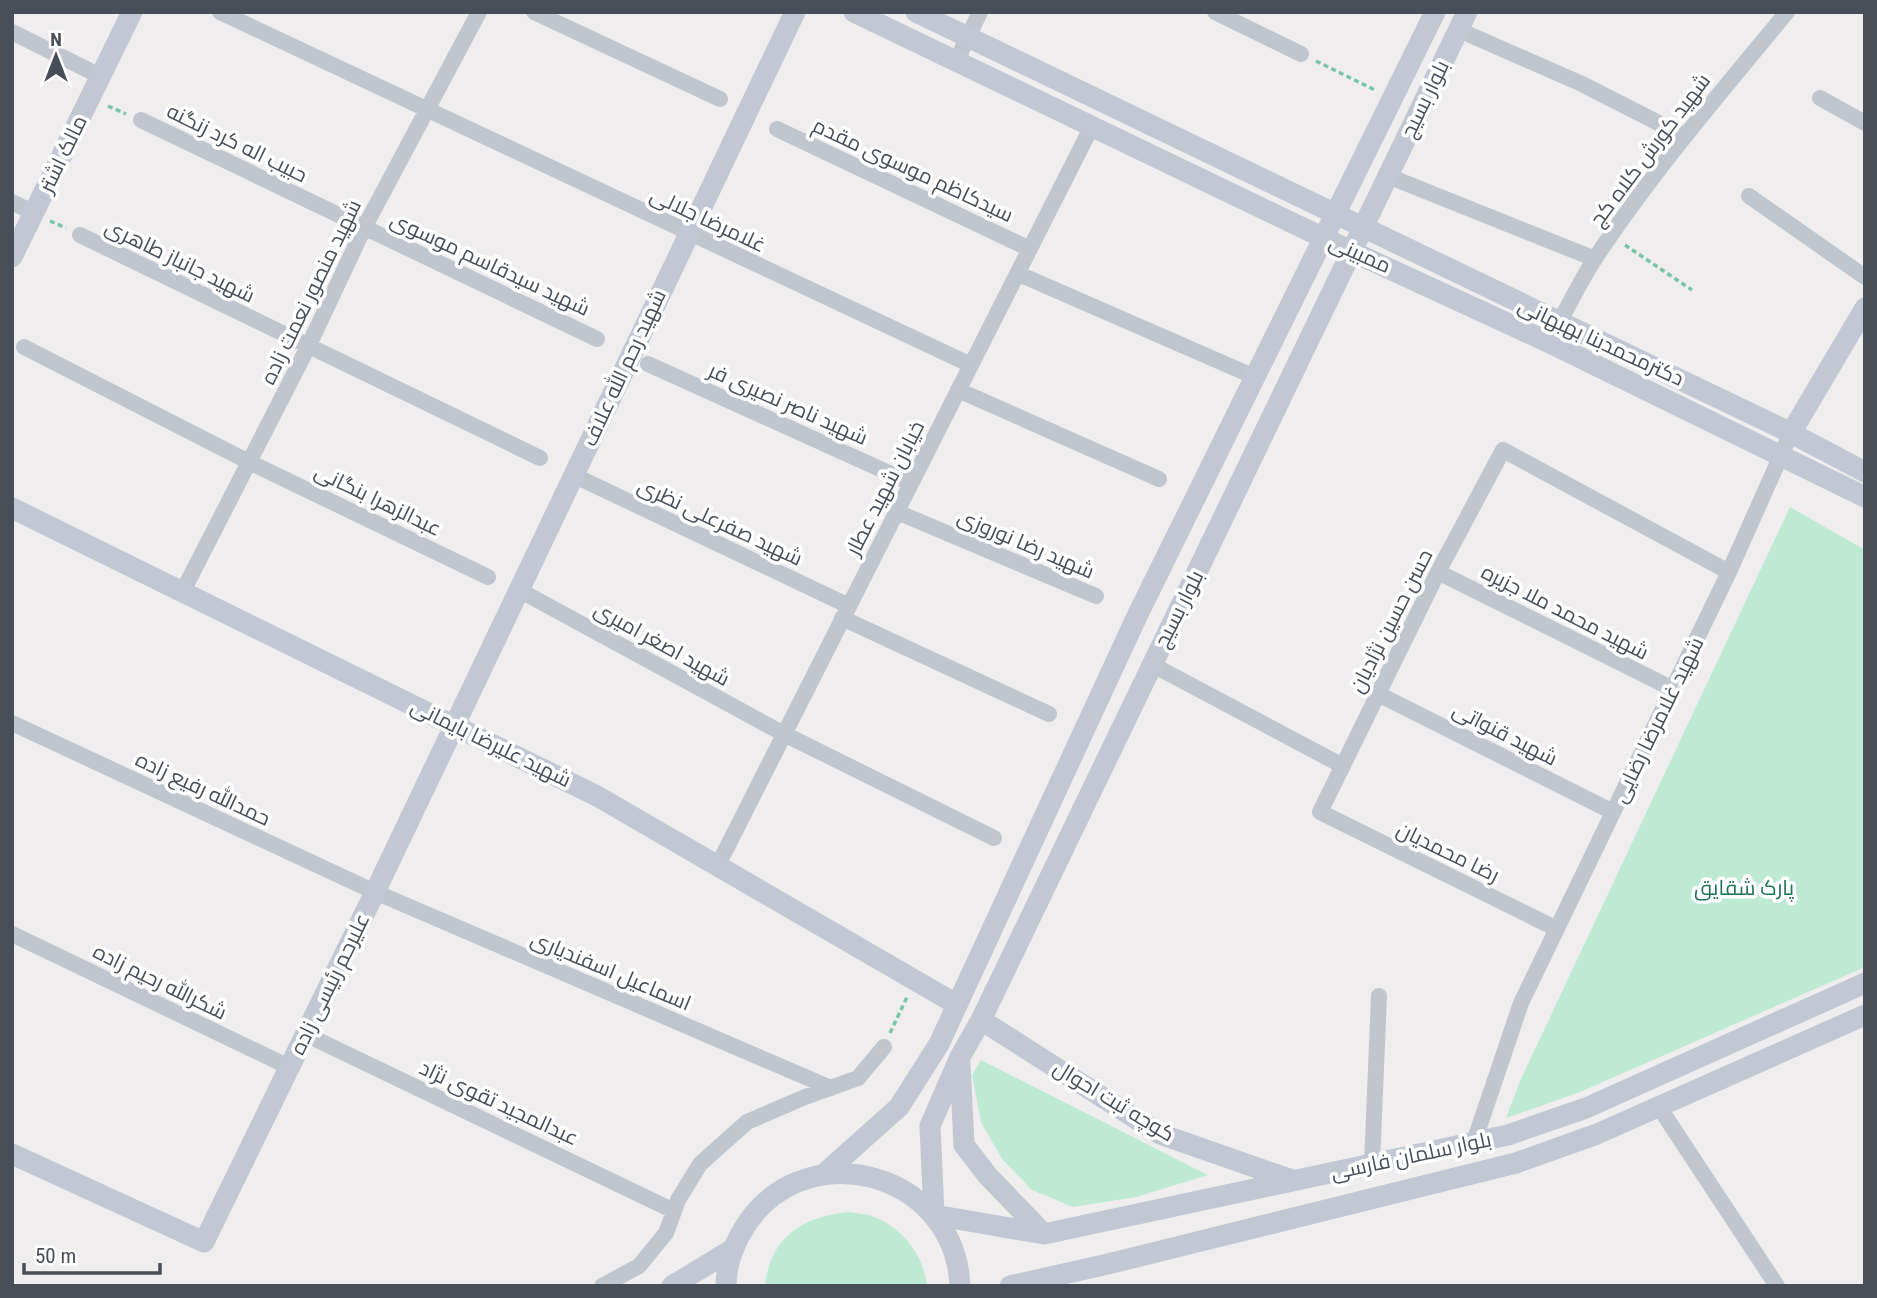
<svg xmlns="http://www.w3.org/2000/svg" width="1877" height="1298" font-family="'Roboto Condensed',Cairo,sans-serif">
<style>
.green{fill:#beead3}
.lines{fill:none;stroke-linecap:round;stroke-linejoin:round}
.path{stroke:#79c5a6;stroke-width:3.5;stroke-dasharray:5 3.5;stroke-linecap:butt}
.street{stroke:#bfc6ce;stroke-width:16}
.secondary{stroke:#c1c8d4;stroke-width:21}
.labels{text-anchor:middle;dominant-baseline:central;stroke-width:7;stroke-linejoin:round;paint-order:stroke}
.street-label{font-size:21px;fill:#474e58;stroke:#fff}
.park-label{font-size:21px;fill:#1e7350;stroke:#fff}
</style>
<rect width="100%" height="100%" fill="#efeded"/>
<!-- green -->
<path class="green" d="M1790,507L1865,550V967L1580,1092L1506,1118L1520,1081Z
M981,1060L1208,1175L1136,1197L1073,1207L1032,1190L1002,1159L981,1122L972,1075Z
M850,1212C859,1214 869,1214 877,1218C904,1230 924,1256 927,1286H765C770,1236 804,1216 850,1212Z"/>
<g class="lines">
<!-- path -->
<path class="path" d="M1316,61L1375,90
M108,106L126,114
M50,221L66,228
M1625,245L1692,290
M890,1033L908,995"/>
<!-- street -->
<path class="street" d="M220,12L971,365
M534,12L720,99
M1215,12L1301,54
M1459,30L1582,84L1684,136
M12,32L100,76
M956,62L980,12
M1820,98L1865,123
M141,120L597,339
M777,129L1030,249
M1388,176L1595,259
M1749,196L1865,277
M12,202L34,213
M80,235L540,458
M1019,274L1255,377
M1559,323C1571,301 1582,278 1596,257C1653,171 1721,92 1787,12
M24,347L249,462L488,577
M648,364L911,483
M958,390L1159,479
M573,475L849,606
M897,512L1096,596
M1438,572L1673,689
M519,590L784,734L994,838
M183,591L308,347L364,228L479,12
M842,618L1049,714
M1151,664L1343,766
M1378,694L1613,812
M12,723L375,892L831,1088
M717,867L1091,128
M1557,929L1320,812L1438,572L1503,450L1729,572
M12,934L289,1067
M305,1034L674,1211
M1659,1107L1777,1286
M1474,1142L1521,1003L1729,572L1791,433
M1372,1164L1379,996
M602,1286L639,1266L666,1233L678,1200L700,1164L747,1122L805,1097L858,1078L884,1047"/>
<!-- secondary -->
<path class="secondary" d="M854,12L1353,252L1548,342L1865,497
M916,12L1791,433L1865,472
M1467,12L981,1020L960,1057L930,1126L934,1215L1044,1234L1508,1135L1586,1108L1865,983
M12,257L132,12
M1791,433L1865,308
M12,508L597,796L956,1004
M981,1020L1160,1134L1292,1180
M960,1064L964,1145L988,1176L1044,1234
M12,1154L204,1242L375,892L795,12
M824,1174L899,1107L939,1044L1138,614L1435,12
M672,1286L733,1249
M726,1286C726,1268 732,1250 740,1235C796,1130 955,1168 960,1286
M1010,1286L1108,1264L1516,1163L1597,1134L1865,1015"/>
</g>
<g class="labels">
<!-- street labels -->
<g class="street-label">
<text transform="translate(1425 99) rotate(-64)">بلوار بسیج</text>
<text transform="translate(237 143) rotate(26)">حبیب اله کرد زنگنه</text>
<text transform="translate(1650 150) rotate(-53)">شهید کورش کلاه کج</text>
<text transform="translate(63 154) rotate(-64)">مالک اشتر</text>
<text transform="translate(913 170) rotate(25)">سیدکاظم موسوی مقدم</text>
<text transform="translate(708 220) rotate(25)">غلامرضا جلالی</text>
<text transform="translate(1360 254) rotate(24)">ممبینی</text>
<text transform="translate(180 261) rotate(26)">شهید جانباز طاهری</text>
<text transform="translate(490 264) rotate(25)">شهید سیدقاسم موسوی</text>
<text transform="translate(311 292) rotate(-64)">شهید منصور نعمت زاده</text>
<text transform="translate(1601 342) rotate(25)">دکترمحمدبنا بهبهانی</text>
<text transform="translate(624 368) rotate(-65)">شهید رحم الله علاف</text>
<text transform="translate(788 404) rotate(24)">شهید ناصر نصیری فر</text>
<text transform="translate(885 488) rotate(-63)">خیابان شهید عطار</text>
<text transform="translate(378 500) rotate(26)">عبدالزهرا بنگانی</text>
<text transform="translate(720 522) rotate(25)">شهید صفرعلی نظری</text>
<text transform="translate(1026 544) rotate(23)">شهید رضا نوروزی</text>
<text transform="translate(1179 609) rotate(-63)">بلوار بسیج</text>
<text transform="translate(1565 612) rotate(27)">شهید محمد ملا جزیره</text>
<text transform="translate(1391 621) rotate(-63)">حسن حسین نژادیان</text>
<text transform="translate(662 644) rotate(29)">شهید اصغر امیری</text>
<text transform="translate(1658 720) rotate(-64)">شهید غلامرضا رضایی</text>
<text transform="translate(1505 734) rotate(27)">شهید قنواتی</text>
<text transform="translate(491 743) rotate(26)">شهید علیرضا بایمانی</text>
<text transform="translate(203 789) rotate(25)">حمدالله رفیع زاده</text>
<text transform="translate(1448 852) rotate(26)">رضا محمدیان</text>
<text transform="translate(611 971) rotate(23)">اسماعیل اسفندیاری</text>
<text transform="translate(160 982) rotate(26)">شکرالله رحیم زاده</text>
<text transform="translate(330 984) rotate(-64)">علیرحم رئیسی زاده</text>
<text transform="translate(1114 1101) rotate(31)">کوچه ثبت احوال</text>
<text transform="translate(499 1103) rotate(25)">عبدالمجید تقوی نژاد</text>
<text transform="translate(1411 1156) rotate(-12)">بلوار سلمان فارسی</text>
</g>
<!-- park labels -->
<g class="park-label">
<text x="1744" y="888">پارک شقایق</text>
</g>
</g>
<!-- border -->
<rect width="1877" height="1298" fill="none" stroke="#474e58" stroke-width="28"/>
<!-- north arrow -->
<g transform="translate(56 56)" stroke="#ffffff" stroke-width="5" paint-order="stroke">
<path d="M0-5L12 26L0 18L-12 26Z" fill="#474e58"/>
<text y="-10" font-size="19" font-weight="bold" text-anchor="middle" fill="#474e58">N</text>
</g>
<!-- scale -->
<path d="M24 1263v10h136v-10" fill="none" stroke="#474e58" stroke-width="3.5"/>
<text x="35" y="1263" font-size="21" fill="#474e58" stroke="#ffffff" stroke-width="5" paint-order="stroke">50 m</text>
</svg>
